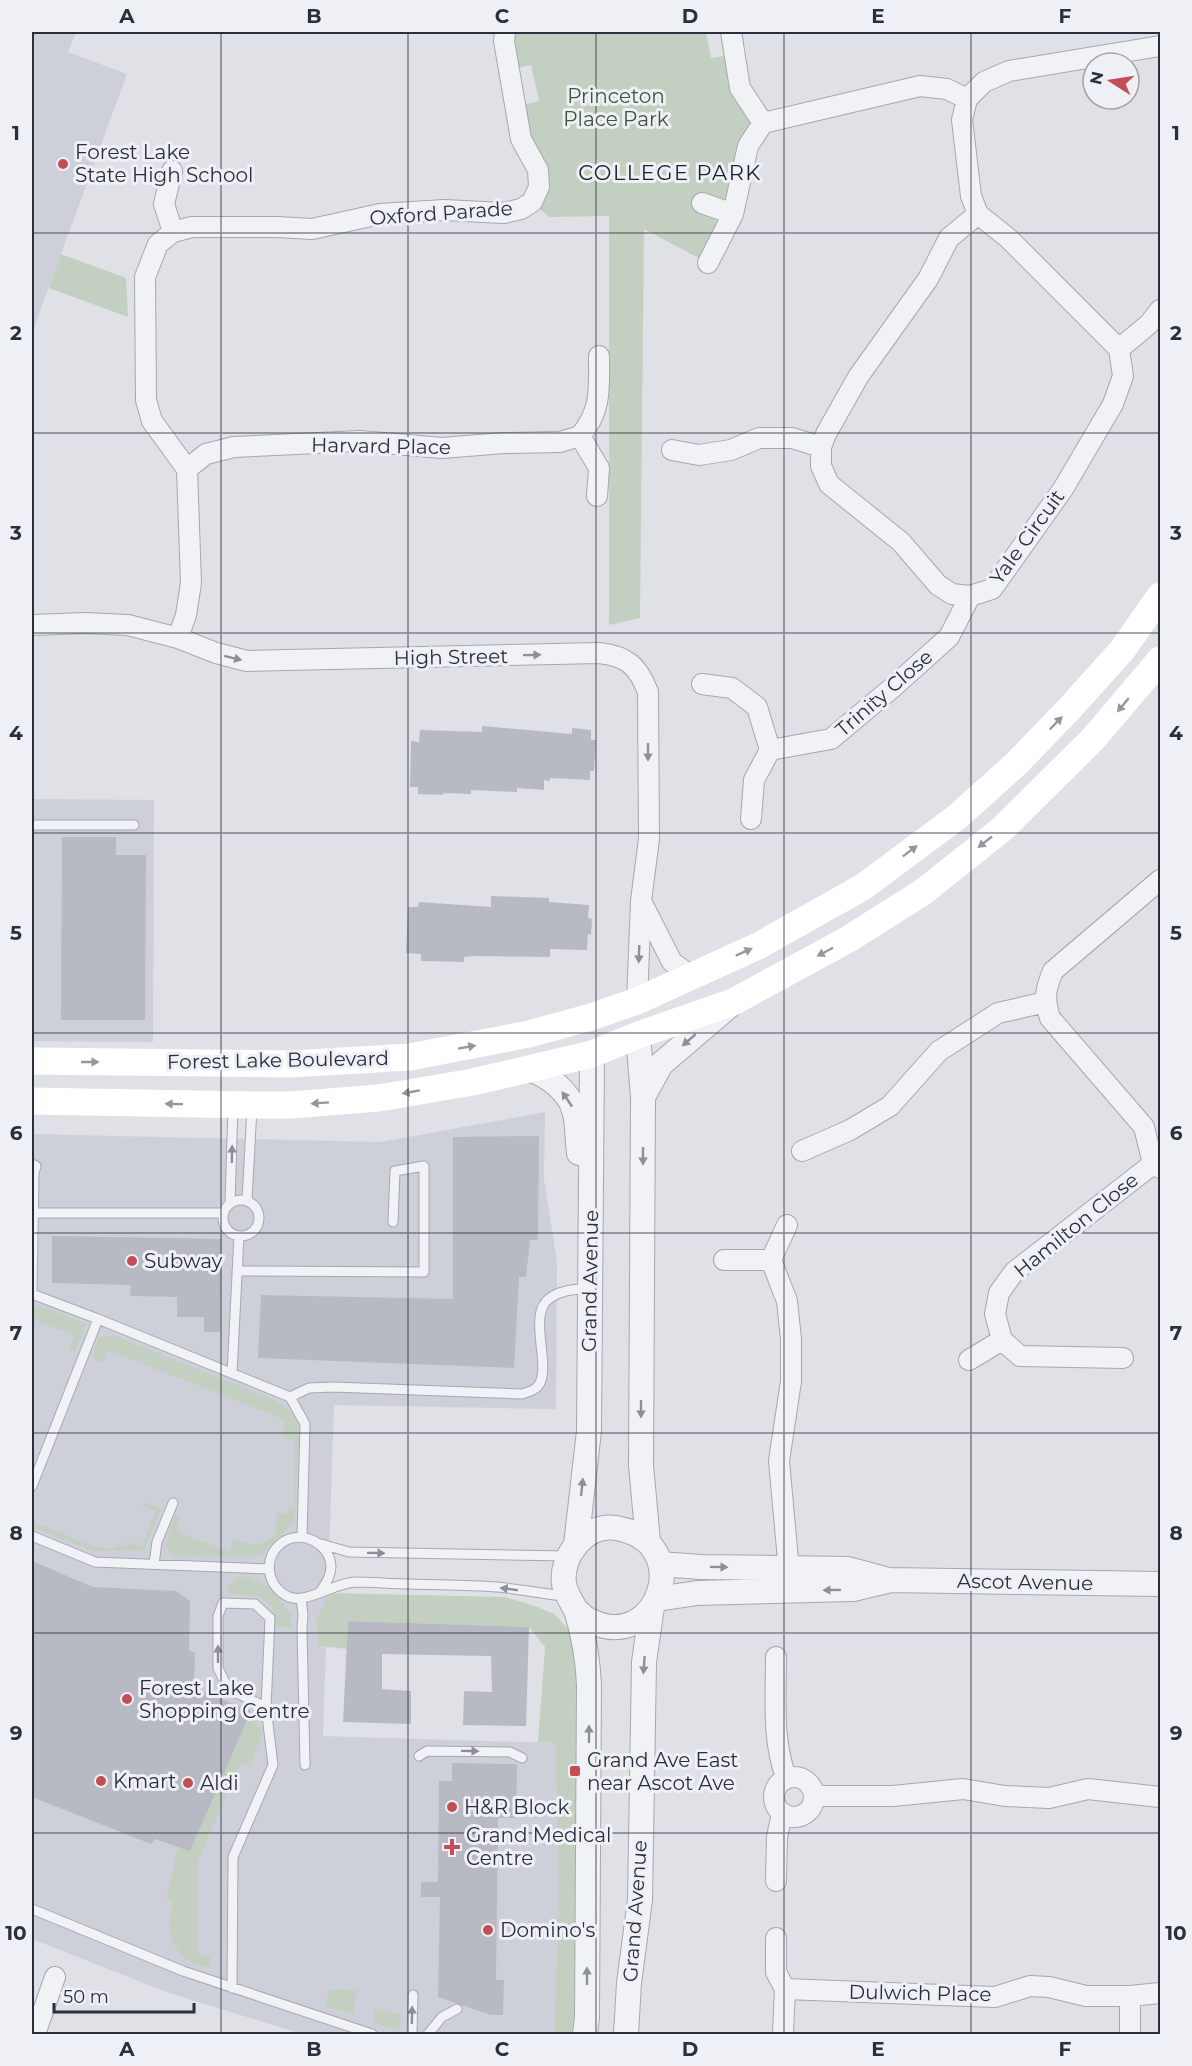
<svg xmlns="http://www.w3.org/2000/svg" width="1192" height="2066" font-family="Montserrat,sans-serif">
<style>
.built{fill:#cdd0d9}
.green{fill:#c3d0c1;fill-rule:evenodd}
.building{fill:#b7bac3}
.lines{fill:none;stroke-linecap:round;stroke-linejoin:round}
.service-casing{stroke:#a5a8b1;stroke-width:11}
.minor-casing{stroke:#a5a8b1;stroke-width:22}
.tertiary-casing{stroke:#a5a8b1;stroke-width:26}
.service{stroke:#f1f2f6;stroke-width:9}
.minor{stroke:#f1f2f6;stroke-width:20}
.tertiary{stroke:#f1f2f6;stroke-width:24}
.secondary{stroke:#fff;stroke-width:27}
.oneway{fill:#8d909a}
.oneway2{fill:#94979e}
.grid{fill:none;stroke:#292f3d;stroke-width:1.5;stroke-opacity:0.55}
.poi-dot{fill:#c24e56;stroke:#eef0f5;stroke-width:2}
.labels{text-anchor:middle;dominant-baseline:central;stroke-width:6;stroke-linejoin:round;paint-order:stroke}
.park-label{font-size:20px;fill:#3b5738;stroke:#eef0f5}
.poi-label{font-size:20px;fill:#292f3d;stroke:#eef0f5;text-anchor:start}
.street-label{font-size:20px;fill:#292f3d;stroke:#eef0f5}
.neighbourhood-label{font-size:21px;letter-spacing:1.5px;fill:#1b202d;stroke:#eef0f5}
.neatline{fill:none;stroke:#292f3d;stroke-width:2}
.grid-label{font-size:20px;text-anchor:middle;font-weight:bold;fill:#292f3d}
</style>
<rect width="100%" height="100%" fill="#dfe1e7"/>
<!-- built -->
<path class="built" d="M32,32H76L68,52L127,74L32,333Z
M32,799L154,800L153,1042L32,1041Z
M545,1112L544,1179L557,1262L556,1409L334,1405L323,1736L555,1743L559,1888L554,2034H302L169,1993L32,1939V1134L381,1142Z"/>
<!-- green -->
<path class="green" d="M505,32H706L711,58L731,55L740,88L763,123L708,263L644,229L640,618L609,625V216L549,217L532,202L539,187ZM531,65L539,101L522,105L513,69Z
M61,254L126,278L128,317L49,288Z
M32,1305L41,1306L87,1324L75,1352L69,1350L74,1336L32,1319Z
M113,1335L275,1400L292,1413L299,1428L295,1521L271,1546L261,1555L251,1557L179,1556L171,1554L166,1545L175,1515L180,1517L177,1532L230,1552L233,1539C252,1545 258,1548 275,1535L277,1513H288V1508H294L295,1442L282,1436L285,1420L108,1350L102,1363L95,1360L94,1348L99,1337Z
M144,1502L161,1509L144,1551H92L34,1528L35,1522L94,1547L115,1549L119,1544L125,1546L127,1542L141,1546L156,1512L142,1505Z
M248,1576L269,1586L291,1614V1627H275L272,1607L259,1596L228,1594V1588L235,1577Z
M328,1593L505,1597L535,1606L554,1614L570,1631L579,1673L577,2025L575,2034H554L559,1888L555,1743L538,1742L545,1647L529,1627L348,1621L347,1649L319,1646L316,1622Z
M249,1716L263,1730L250,1767L240,1764L198,1861V1953L211,1957L209,1968C202,1966 192,1964 186,1959C168,1944 167,1922 173,1900L166,1899L178,1847L190,1850Z
M329,1989L356,1990L354,2015L326,2005Z
M374,2011L401,2014L400,2028L394,2029L374,2022Z"/>
<!-- building -->
<path class="building" d="M482,726L572,734V728L591,730V740H596L594,771H590V780L550,778V781L544,780V790L517,788V792L471,790V794L443,793V795L418,794V787H410L411,741L419,742L420,730L482,732Z
M62,837H116V855H146L145,1020H61Z
M491,896L549,898V902L589,905L588,918L592,919L591,935L588,934L587,950L550,949V957L473,956L464,957V962L421,961V954L406,953L408,907H418L419,902L491,907Z
M539,1136L538,1240H530L526,1277H519L514,1368L258,1358L261,1295L453,1299V1137Z
M52,1236L222,1239L220,1332H204V1317H177V1297L130,1296L131,1285L52,1283Z
M32,1561L93,1587L176,1591L190,1601L189,1651L195,1652L194,1688L251,1711L190,1851L155,1839L151,1844L32,1797Z
M348,1621L529,1627L526,1726L463,1725L464,1691L492,1692L491,1656L382,1654V1689L411,1691V1724L343,1722Z
M452,1763L517,1764L516,1818H498L496,1980H504L503,2015H491L438,1997L440,1897H421V1882H438L439,1781H452Z"/>
<g class="lines">
<defs>
<path id="service" d="M32,825H134
M32,1164L36,1166L34,1173L32,1294
M247,1200L252,1108
M223 1218a18 18 0 1 1 36 0a18 18 0 1 1-36 0Z
M230,1203L233,1107
M34,1213H224
M237,1271L424,1272V1166L395,1171L393,1222
M32,1294L98,1319L290,1397L305,1424L302,1537
M232,1373L239,1236
M290,1397L309,1388L333,1387L522,1394C528,1392 534,1391 538,1386C553,1367 526,1314 550,1298C562,1289 576,1290 590,1288
M32,1486L98,1319
M32,1536L95,1562L269,1569
M321,1544L349,1552L567,1556
M154,1564L157,1542L173,1503
M321,1591C326,1583 331,1576 331,1566C330,1544 302,1529 283,1542C262,1556 266,1587 289,1597C307,1604 334,1583 355,1582C373,1582 392,1584 410,1584C439,1585 468,1585 497,1587C520,1589 542,1594 565,1596
M301,1599L303,1614L302,1629L305,1765
M419,1756L427,1751L510,1752L522,1758
M32,1909L183,1971L372,2034
M232,1988L233,1857L273,1765L266,1707L270,1618L255,1604L223,1603L218,1616V1668L228,1689L266,1707
M412,2034L413,1995
M428,2034L442,2017L457,2009"/>
<path id="minor" d="M763,123L920,86L947,89L967,99
M172,171L164,204L173,232
M702,203L733,214
M978,214L949,238L928,279L858,377L826,434L821,447V466L829,484L901,542L938,585L952,594L970,596L992,589L1063,489L1113,404L1123,376L1119,349L1008,238L978,214L971,196L962,120L967,99L984,82L1009,71L1160,46
M708,263L733,214L748,146L763,123L740,88L731,32
M1119,349L1149,324L1160,310
M672,450L699,455L731,450L759,438H792L821,447
M187,469L206,454L234,447L360,441L442,448L504,443L560,442L580,436
M597,496L599,468L580,436C602,410 599,388 599,356
M32,625L85,623L128,625L178,638L216,653L247,661L599,653C627,656 638,666 648,692L649,839L641,901L637,1001
M178,638L186,615L191,583L187,469L152,421L146,400L145,277L158,244L173,232L192,227H277L312,229L380,214L444,210L504,213L521,209L532,202L539,187L538,170L521,139L504,41L505,32
M702,684L732,688L757,707L770,750L754,780L751,819
M770,750L831,739L892,688L949,637L970,596
M1160,880L1053,971C1045,990 1044,998 1050,1018L1144,1127L1153,1164L1160,1168
M641,901L672,962L691,976
M802,1151L850,1130L890,1106L939,1051L998,1013L1046,1002
M724,1260H771L787,1225
M771,1260L787,1301L791,1339V1381L779,1461L790,1582
M1123,1358L1020,1356L1002,1340L995,1314L999,1293L1014,1272L1153,1164
M969,1360L1002,1340
M776,1657C776,1697 772,1740 786,1777
M774 1797a20 20 0 1 1 40 0a20 20 0 1 1-40 0Z
M815,1796H893L963,1789L1005,1796L1049,1798L1088,1789L1160,1797
M776,1881L777,1837L782,1813
M776,1938V1972L785,1989L783,2034
M785,1989L995,1997L1030,1986L1049,1987L1086,1996H1130L1160,1993
M1130,1996V2034
M35,2034L55,1977"/>
<path id="tertiary" d="M638,1035L643,1097L641,1465L648,1542
M531,1070C548,1075 569,1092 574,1110C578,1123 577,1139 579,1153
M643,1097L661,1064L729,1006
M576,1545L589,1431L592,1054
M660,1564L700,1567L848,1569L889,1580L1160,1584
M657,1599L697,1593L853,1589L887,1581
M576,1610C581,1614 585,1619 591,1621C657,1654 698,1542 616,1528C586,1523 560,1556 564,1584C566,1595 573,1603 577,1613C584,1637 588,1661 589,1685L587,2017L585,2034
M626,2034L629,1983L640,1900L644,1662L652,1607"/>
</defs>
<!-- service casing -->
<use href="#service" class="service-casing"/>
<!-- minor casing -->
<use href="#minor" class="minor-casing"/>
<!-- tertiary casing -->
<use href="#tertiary" class="tertiary-casing"/>
<!-- service -->
<use href="#service" class="service"/>
<!-- minor -->
<use href="#minor" class="minor"/>
<!-- tertiary -->
<use href="#tertiary" class="tertiary"/>
<!-- secondary -->
<path class="secondary" d="M32,1061L291,1064L410,1057L529,1034L591,1017L637,1001L758,946L863,887L957,817L1016,764L1070,708L1123,649L1160,596
M32,1101L252,1105H291L379,1098L473,1082L592,1054L638,1035L733,1002L847,940L923,892L1002,829L1093,739L1160,660"/>
</g>
<!-- one-way arrows -->
<defs><path id="oneway-solid" d="M-6-.8H1V-3.2L6.5 0L1 3.2V.8H-6Z" transform="scale(1.5)"/></defs>
<g class="oneway">
<use href="#oneway-solid" transform="translate(532 655) rotate(-1)"/>
<use href="#oneway-solid" transform="translate(233 658) rotate(14)"/>
<use href="#oneway-solid" transform="translate(648 752) rotate(90)"/>
<use href="#oneway-solid" transform="translate(639 954) rotate(92)"/>
<use href="#oneway-solid" transform="translate(689 1040) rotate(139)"/>
<use href="#oneway-solid" transform="translate(567 1099) rotate(-124)"/>
<use href="#oneway-solid" transform="translate(232 1154) rotate(-89)"/>
<use href="#oneway-solid" transform="translate(643 1156) rotate(90)"/>
<use href="#oneway-solid" transform="translate(641 1409) rotate(90)"/>
<use href="#oneway-solid" transform="translate(582 1487) rotate(-84)"/>
<use href="#oneway-solid" transform="translate(376 1553) rotate(1)"/>
<use href="#oneway-solid" transform="translate(719 1567) rotate(1)"/>
<use href="#oneway-solid" transform="translate(509 1589) rotate(-172)"/>
<use href="#oneway-solid" transform="translate(832 1590) rotate(179)"/>
<use href="#oneway-solid" transform="translate(218 1654) rotate(-90)"/>
<use href="#oneway-solid" transform="translate(644 1665) rotate(94)"/>
<use href="#oneway-solid" transform="translate(589 1734) rotate(-90)"/>
<use href="#oneway-solid" transform="translate(470 1751) rotate(1)"/>
<use href="#oneway-solid" transform="translate(587 1976) rotate(-90)"/>
<use href="#oneway-solid" transform="translate(412 2015) rotate(-89)"/>
</g>
<g class="oneway2">
<use href="#oneway-solid" transform="translate(1123 705) rotate(130)"/>
<use href="#oneway-solid" transform="translate(1056 723) rotate(-46)"/>
<use href="#oneway-solid" transform="translate(985 842) rotate(142)"/>
<use href="#oneway-solid" transform="translate(910 851) rotate(-37)"/>
<use href="#oneway-solid" transform="translate(744 952) rotate(-24)"/>
<use href="#oneway-solid" transform="translate(825 952) rotate(152)"/>
<use href="#oneway-solid" transform="translate(467 1047) rotate(-10)"/>
<use href="#oneway-solid" transform="translate(90 1062)"/>
<use href="#oneway-solid" transform="translate(411 1092) rotate(170)"/>
<use href="#oneway-solid" transform="translate(320 1103) rotate(176)"/>
<use href="#oneway-solid" transform="translate(174 1104) rotate(-179)"/>
</g>
<!-- grid -->
<path class="grid" d="M221,32V2034M408,32V2034M596,32V2034M784,32V2034M971,32V2034M32,233H1160M32,433H1160M32,633H1160M32,833H1160M32,1033H1160M32,1233H1160M32,1433H1160M32,1633H1160M32,1833H1160"/>
<!-- markers -->
<g class="poi-dot">
<circle cx="63" cy="164" r="6"/>
<circle cx="132" cy="1261" r="6"/>
<circle cx="127" cy="1699" r="6"/>
<rect x="569" y="1765" width="12" height="12" rx="3"/>
<circle cx="101" cy="1781" r="6"/>
<circle cx="188" cy="1783" r="6"/>
<circle cx="452" cy="1807" r="6"/>
<path d="M449 1838h6v6h6v6h-6v6h-6v-6h-6v-6h6z"/>
<circle cx="488" cy="1930" r="6"/>
</g>
<g class="labels">
<!-- park labels -->
<g class="park-label">
<text x="616" y="96">Princeton<tspan x="616" dy="23">Place Park</tspan></text>
</g>
<!-- poi labels -->
<g class="poi-label">
<text x="75" y="152">Forest Lake<tspan x="75" dy="23">State High School</tspan></text>
<text x="144" y="1261">Subway</text>
<text x="139" y="1688">Forest Lake<tspan x="139" dy="23">Shopping Centre</tspan></text>
<text x="587" y="1760">Grand Ave East<tspan x="587" dy="23">near Ascot Ave</tspan></text>
<text x="113" y="1781">Kmart</text>
<text x="200" y="1783">Aldi</text>
<text x="464" y="1807">H&amp;R Block</text>
<text x="466" y="1835">Grand Medical<tspan x="466" dy="23">Centre</tspan></text>
<text x="500" y="1930">Domino's</text>
</g>
<!-- street labels -->
<g class="street-label">
<text transform="translate(441 213) rotate(-4)">Oxford Parade</text>
<text transform="translate(381 446) rotate(1)">Harvard Place</text>
<text transform="translate(1027 537) rotate(-54)">Yale Circuit</text>
<text transform="translate(451 657) rotate(-1)">High Street</text>
<text transform="translate(884 693) rotate(-41)">Trinity Close</text>
<text transform="translate(278 1060) rotate(-1)">Forest Lake Boulevard</text>
<text transform="translate(1076 1225) rotate(-39)">Hamilton Close</text>
<text transform="translate(590 1281) rotate(-89)">Grand Avenue</text>
<text transform="translate(1025 1582) rotate(1)">Ascot Avenue</text>
<text transform="translate(635 1911) rotate(-86)">Grand Avenue</text>
<text transform="translate(920 1993) rotate(1)">Dulwich Place</text>
</g>
<!-- neighbourhood labels -->
<g class="neighbourhood-label">
<text x="670" y="172">COLLEGE PARK</text>
</g>
</g>
<!-- border -->
<rect width="1192" height="2066" fill="none" stroke="#eef0f5" stroke-width="66"/>
<!-- north arrow -->
<g transform="translate(1111 81) rotate(282)"><circle r="28" fill="#eef0f5" stroke="#9fa3ab" stroke-width="1.5"/>
<path d="M0-4.5L10 22L0 15L-10 22Z" fill="#c24e56"/>
<text y="-9" font-size="16" font-weight="bold" text-anchor="middle" fill="#292f3d">N</text>
</g>
<!-- scale -->
<path d="M54 2003v9h140v-9" fill="none" stroke="#292f3d" stroke-width="3"/>
<text x="63" y="2003" font-size="18" fill="#292f3d" stroke="#eef0f5" stroke-width="4.5" paint-order="stroke">50 m</text>
<rect x="33" y="33" width="1126" height="2000" class="neatline"/>
<g class="grid-label">
<text x="127" y="23">A</text>
<text x="314" y="23">B</text>
<text x="502" y="23">C</text>
<text x="690" y="23">D</text>
<text x="878" y="23">E</text>
<text x="1065" y="23">F</text>
<text x="16" y="140">1</text>
<text x="1176" y="140">1</text>
<text x="16" y="340">2</text>
<text x="1176" y="340">2</text>
<text x="16" y="540">3</text>
<text x="1176" y="540">3</text>
<text x="16" y="740">4</text>
<text x="1176" y="740">4</text>
<text x="16" y="940">5</text>
<text x="1176" y="940">5</text>
<text x="16" y="1140">6</text>
<text x="1176" y="1140">6</text>
<text x="16" y="1340">7</text>
<text x="1176" y="1340">7</text>
<text x="16" y="1540">8</text>
<text x="1176" y="1540">8</text>
<text x="16" y="1740">9</text>
<text x="1176" y="1740">9</text>
<text x="16" y="1940">10</text>
<text x="1176" y="1940">10</text>
<text x="127" y="2056">A</text>
<text x="314" y="2056">B</text>
<text x="502" y="2056">C</text>
<text x="690" y="2056">D</text>
<text x="878" y="2056">E</text>
<text x="1065" y="2056">F</text>
</g>
</svg>
